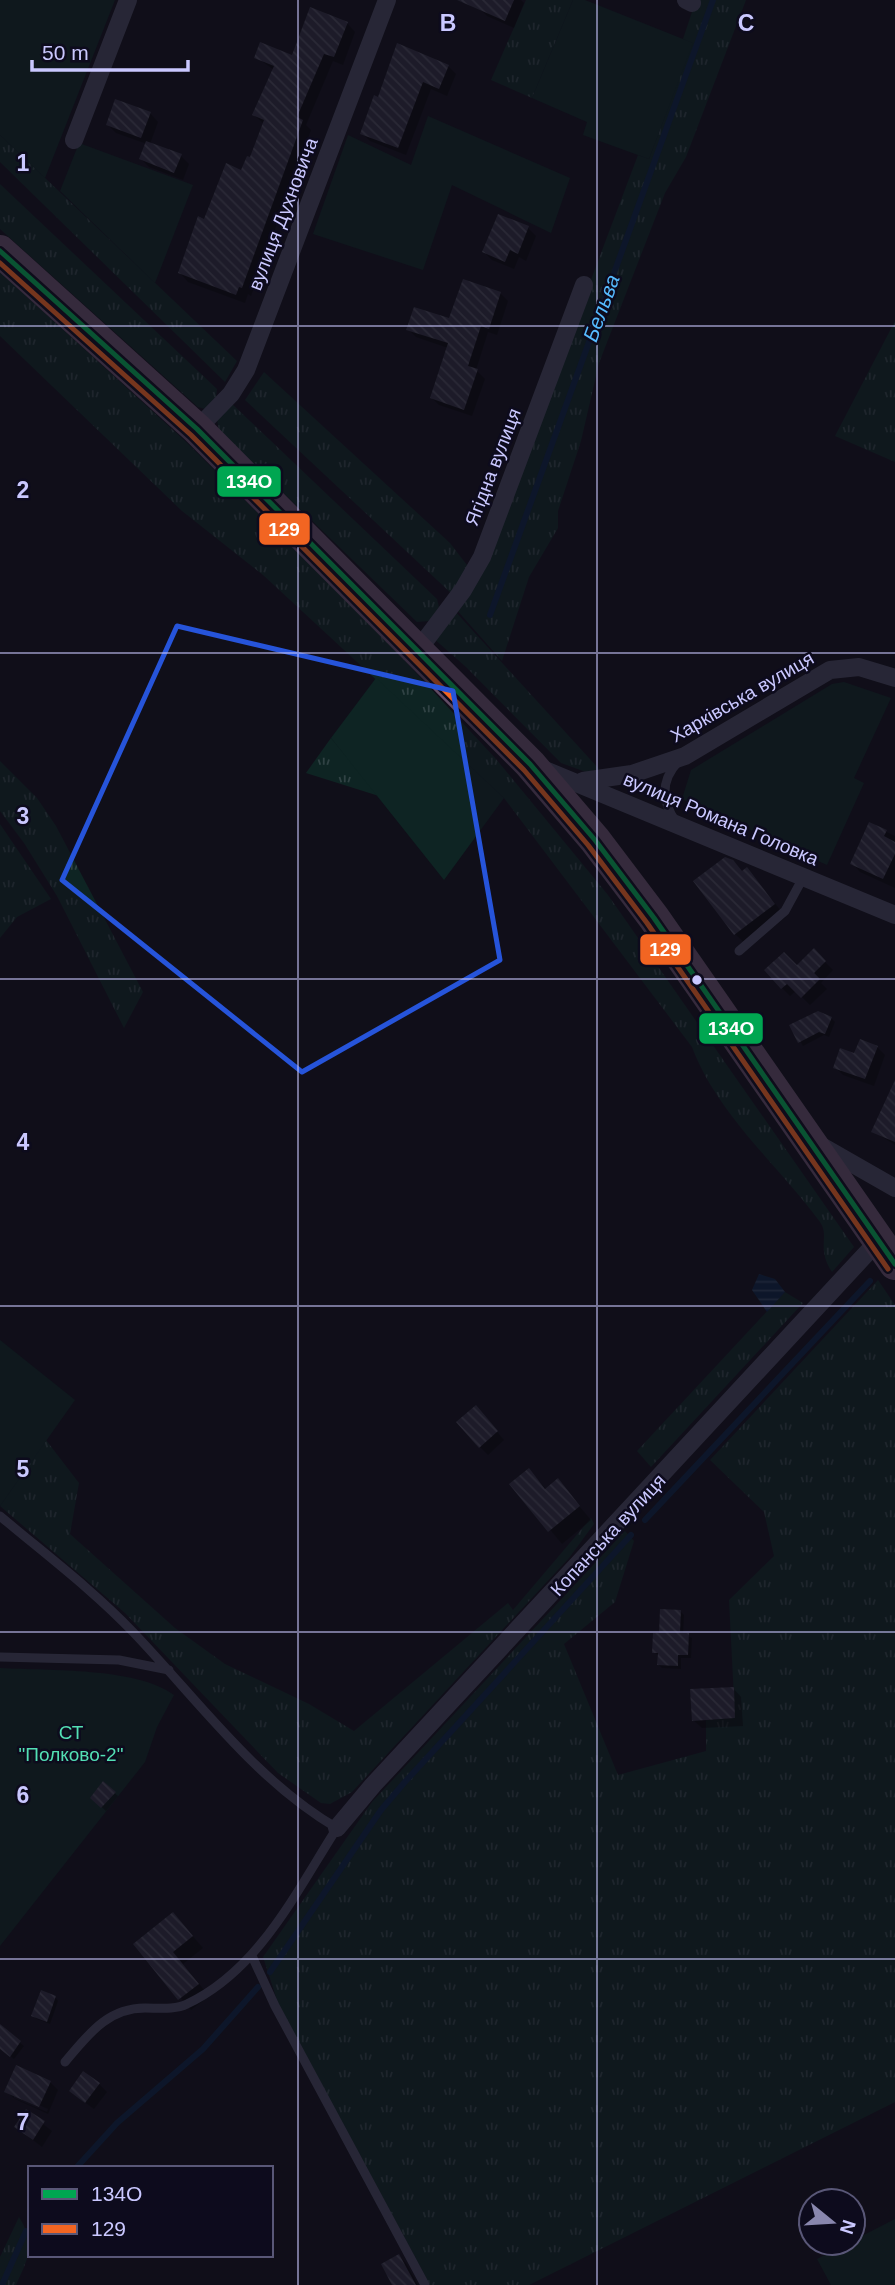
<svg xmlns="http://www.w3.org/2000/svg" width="895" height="2285" font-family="Arial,sans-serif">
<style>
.grass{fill:url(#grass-tufts)}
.garden{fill:#0e2423}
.water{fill:url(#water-rules)}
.shadow{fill:#0007;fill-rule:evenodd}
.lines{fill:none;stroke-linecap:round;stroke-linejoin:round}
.stream{stroke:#0b213e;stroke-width:6}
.building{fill:url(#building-back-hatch)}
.lane{stroke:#44445a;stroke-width:9}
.street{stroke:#44445a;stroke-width:18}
.highway{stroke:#624c66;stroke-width:32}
.bus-1-casing{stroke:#0d0b1d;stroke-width:10}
.bus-2-casing{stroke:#0d0b1d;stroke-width:10}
.bus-1{stroke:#00a651;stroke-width:5}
.bus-2{stroke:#f26522;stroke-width:5}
.marked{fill:none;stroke:#2654da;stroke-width:5;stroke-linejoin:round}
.grid{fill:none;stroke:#cac8ff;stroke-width:2;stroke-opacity:0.55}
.bus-dot{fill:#cac8ff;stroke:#0d0b1d;stroke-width:2.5}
.labels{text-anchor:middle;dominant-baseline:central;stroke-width:5;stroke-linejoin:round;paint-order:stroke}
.street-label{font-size:19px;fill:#cac8ff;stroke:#0d0b1d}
.park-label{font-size:19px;fill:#53dfb4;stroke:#0d0b1d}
.water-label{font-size:21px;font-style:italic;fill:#56bbff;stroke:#0d0b1d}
.grid-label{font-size:23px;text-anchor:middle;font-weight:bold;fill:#cac8ff;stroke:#0d0b1d;stroke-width:5;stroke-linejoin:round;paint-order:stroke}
.line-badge{stroke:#0d0b1d;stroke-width:2.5}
.badge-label{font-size:19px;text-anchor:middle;font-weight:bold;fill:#fff}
</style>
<defs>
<pattern id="grass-tufts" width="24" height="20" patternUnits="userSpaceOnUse" patternTransform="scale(1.75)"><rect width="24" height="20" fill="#0e2423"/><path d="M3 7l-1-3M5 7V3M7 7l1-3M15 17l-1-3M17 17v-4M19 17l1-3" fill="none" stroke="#304244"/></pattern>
<pattern id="water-rules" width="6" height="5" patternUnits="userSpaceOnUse" patternTransform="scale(1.75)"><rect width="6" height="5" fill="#0b213e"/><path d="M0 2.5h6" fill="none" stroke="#2d405b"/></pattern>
<pattern id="building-back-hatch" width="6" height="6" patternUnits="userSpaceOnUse" patternTransform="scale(1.75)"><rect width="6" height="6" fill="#2d2c3c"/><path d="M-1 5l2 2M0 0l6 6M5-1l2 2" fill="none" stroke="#4a4959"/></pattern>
</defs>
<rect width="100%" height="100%" fill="#100f19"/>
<!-- grass -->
<path class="grass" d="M526,0H573L532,98L491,80Z
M696,0H746L686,157L665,193L599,363L581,441L558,511V528L529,577L502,661L455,608L486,558L638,155L649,159L692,43L683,39Z
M0,135L237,361L225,382L0,162Z
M0,184L217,389L216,397L205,409L198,407L0,229Z
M0,272L185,441L380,634L496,759L608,895L854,1247L832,1272C816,1248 830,1236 820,1222C778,1165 717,1114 692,1047L504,798L263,575L182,511L0,336Z
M895,321V462L835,436Z
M264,372L450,543L470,569L453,595L245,400Z
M230,402L437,599L439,607L429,621L417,622L219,431L217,419Z
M453,609L599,769L586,772L561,763L466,667L432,637Z
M331,738L379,796L306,773Z
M0,761L37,798L56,826L143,992L124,1028L57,896L24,843L0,811Z
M0,824L51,899L17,917L0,938Z
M878,1280L895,1305V2102L529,2285H430L278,2003L263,1957L372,1802L625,1531L634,1541L615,1602L564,1644L618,1775L706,1751V1720L735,1718L729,1600L774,1556L764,1512L710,1460Z
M785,1292L803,1303L651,1467L637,1451Z
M46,1440L79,1483L70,1534L175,1628L225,1664L309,1704L354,1731L508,1603L513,1610L591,1518L594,1524L569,1558L352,1792L330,1804L321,1803L278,1773L125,1613L0,1506Z
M19,2217C36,2245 29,2256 16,2285H0V2257Z"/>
<!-- garden -->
<path class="garden" d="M0,0H115L45,178L0,135Z
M573,0H585L693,43L649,159L583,135L587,122L532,98Z
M428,116L570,178L551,233L452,185L423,270L313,234L348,135L411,165Z
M79,143L193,185L155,283L60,191Z
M376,678L504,798L444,880L331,738Z
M844,682L891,698L854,778L864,783L827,865L682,799L691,770L832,684Z
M0,1340L75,1400L0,1506Z
M0,1668C49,1671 136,1667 174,1695L157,1727L145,1762L0,1946Z
M895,2219V2285H831L817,2259Z"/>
<!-- water -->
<path class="water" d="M759,1274L775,1279L785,1292L767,1312L752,1290Z"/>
<!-- shadow -->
<path class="shadow" d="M482,0H521L524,3L514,28L487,16L479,8Z
M347,23L355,32L343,65L333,61L306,125L311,130L251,296L248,294L245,303L188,282L180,273L205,221L251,160L264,124L254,115L274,70L256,57H293Z
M448,66L456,74L447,96L431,89L406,155L370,141L362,133L379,99Z
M150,113L158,122L150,144L181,156L189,164L183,180L149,167L141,159L147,144L116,133L108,125Z
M528,228L536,236L526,261L519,257L514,269L492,260L484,252Z
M464,281L501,294L508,301L497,335L488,332L476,370L485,379L472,416L439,405L432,398L448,348L416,337L408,329L451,320Z
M870,824L895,836V888L860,872L852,863Z
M747,869L786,917L748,946L735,934L743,873Z
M814,951L833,970L821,983L827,989L810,1005L796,991L790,996L782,988Z
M831,1018L835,1022L829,1037L824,1035L803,1046L792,1026Z
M877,1047L885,1055L874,1086L843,1075L835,1067Z
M895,1086V1145L873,1131Z
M484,1416L504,1440L488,1455L480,1447Z
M529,1471L547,1490L558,1481L591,1520L562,1544L512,1484Z
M681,1612L684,1615L683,1634L692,1638L691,1658H681V1669L662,1668L659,1665V1656L654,1652L660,1635Z
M733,1688L741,1697L743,1726L702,1728L693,1720Z
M104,1784L118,1796L106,1811L92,1798Z
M184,1926L203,1948L183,1964L209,1996L191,2010L136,1944Z
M55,1997L58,2001L50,2024L37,2019L33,2016Z
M3,2029L24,2046L14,2059L0,2048Z
M50,2082L58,2090L48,2114L15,2099L6,2091ZM14,2094L48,2109L47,2112L14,2098Z
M99,2084L107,2092L94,2109L79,2098Z
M26,2111L52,2131L42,2147L16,2127Z
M399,2256L406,2263L418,2285H394Z"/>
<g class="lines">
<!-- stream -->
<path class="stream" d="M490,615L713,0
M645,1520L870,1281
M270,1972L381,1810L404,1783L631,1535
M76,2168L117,2123L203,2049L258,1987
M2,2285L26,2231"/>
</g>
<!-- building -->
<path class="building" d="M457,0H514L505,21Z
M310,7L348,22L334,57L324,54L297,117L303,120L242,288L239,287L236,295L178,273L198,216L204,219L226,163L241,170L247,156L250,157L264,120L252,115L274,66L254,58L260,42L292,55Z
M397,43L449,65L439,89L423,82L398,148L360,134L374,95L378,97Z
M115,99L151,112L141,138L106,125Z
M146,141L182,154L174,173L139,159Z
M498,214L529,226L518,254L510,250L505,262L482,252Z
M463,279L501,292L489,329L481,326L468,366L478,369L464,410L430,398L448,343L406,330L414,307L449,318Z
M869,822L887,830L884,836L895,842V854L883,879L850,864Z
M725,857L733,860L742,871L747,867L775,904L734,935L693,881Z
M814,948L826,961L814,973L820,979L801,998L787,984L781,989L764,970L784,952L797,965Z
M818,1011L832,1017L825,1034L819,1032L798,1043L789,1025Z
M860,1039L878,1046L865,1079L833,1068L840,1048L854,1053Z
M895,1080V1142L871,1132Z
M476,1405L498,1431L479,1448L456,1422Z
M529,1468L545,1489L558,1478L580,1506L548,1532L509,1484Z
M660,1609L681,1610L680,1633H689L688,1655H678V1666L657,1665L658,1653H652L653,1633H659Z
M734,1687L735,1718L692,1721L690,1689Z
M103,1781L116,1792L101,1808L90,1798Z
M173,1912L193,1936L173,1952L199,1984L178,2000L133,1944Z
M41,1990L56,1996L47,2022L31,2016Z
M0,2024L21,2041L10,2057L0,2049Z
M16,2065L51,2081L39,2107L4,2092Z
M83,2071L100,2083L85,2103L69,2091Z
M26,2109L45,2121L33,2140L14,2127Z
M399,2254L416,2285H392L381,2264Z"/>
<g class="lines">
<!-- lane -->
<path class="lane" d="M676,822C662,802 660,781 678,762
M739,951L785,911L804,876
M0,1516C45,1554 93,1590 133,1632C198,1700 256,1781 337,1828C296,1892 259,1970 187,2004C175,2010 159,2008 145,2008C107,2008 88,2035 65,2062
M0,1657L119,1660L169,1670
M252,1956L275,2006L425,2285"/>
<!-- street -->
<path class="street" d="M686,0L692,3
M74,140L128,0
M197,429L231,394L246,370L387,0
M418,650L463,590L482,557L584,285
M540,768L895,915
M583,781L632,774L685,756L830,670L859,667L895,678
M818,1144L895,1188
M337,1828L373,1785L878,1241"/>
<!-- highway -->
<path class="highway" d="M0,251L197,429L530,764L595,840L654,918L895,1264"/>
<defs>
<path id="bus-1" d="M0,251L197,429L530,764L595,840L654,918L895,1264"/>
<path id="bus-2" d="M0,263L191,435L524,770L588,845L647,923L888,1269"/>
</defs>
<!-- bus-1 casing -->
<use href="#bus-1" class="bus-1-casing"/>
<!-- bus-2 casing -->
<use href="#bus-2" class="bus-2-casing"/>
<!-- bus-1 -->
<use href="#bus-1" class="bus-1"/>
<!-- bus-2 -->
<use href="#bus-2" class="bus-2"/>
</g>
<!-- marked area -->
<path d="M0 0H895V2285H0ZM177,626L453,691L500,960L302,1072L62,880Z" fill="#100f19" fill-opacity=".55" fill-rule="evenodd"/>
<path class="marked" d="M177,626L453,691L500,960L302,1072L62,880Z"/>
<!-- grid -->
<path class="grid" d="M298,0V2285M597,0V2285M0,326H895M0,653H895M0,979H895M0,1306H895M0,1632H895M0,1959H895"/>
<!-- markers -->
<circle class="bus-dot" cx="697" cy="980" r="6"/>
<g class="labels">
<!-- street labels -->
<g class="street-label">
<text transform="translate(283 214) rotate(-69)">вулиця Духновича</text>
<text transform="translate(493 467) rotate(-69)">Ягідна вулиця</text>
<text transform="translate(742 697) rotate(-30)">Харківська вулиця</text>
<text transform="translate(721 819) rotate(23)">вулиця Романа Головка</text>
<text transform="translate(608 1535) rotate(-47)">Копанська вулиця</text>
</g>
<!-- park labels -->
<g class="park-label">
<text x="71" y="1732">СТ<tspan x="71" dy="22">"Полково-2"</tspan></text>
</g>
<!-- water labels -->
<g class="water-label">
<text transform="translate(601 308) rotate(-70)">Бельва</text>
</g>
</g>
<g class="grid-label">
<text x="448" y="31">B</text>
<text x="746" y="31">C</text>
<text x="23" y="171">1</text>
<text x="23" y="498">2</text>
<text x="23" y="824">3</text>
<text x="23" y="1150">4</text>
<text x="23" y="1477">5</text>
<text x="23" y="1803">6</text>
<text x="23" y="2130">7</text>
</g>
<g class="line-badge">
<rect x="216" y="465" width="66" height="33" rx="7" fill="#00a651"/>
<rect x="258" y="512" width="53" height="34" rx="7" fill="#f26522"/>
<rect x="639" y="933" width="53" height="33" rx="7" fill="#f26522"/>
<rect x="698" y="1012" width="66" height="33" rx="7" fill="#00a651"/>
</g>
<g class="badge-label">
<text x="249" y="488">134О</text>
<text x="284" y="536">129</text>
<text x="665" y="956">129</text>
<text x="731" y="1035">134О</text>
</g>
<!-- legend -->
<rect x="28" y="2166" width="245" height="91" fill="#0d0b1d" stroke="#595777" stroke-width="2"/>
<rect x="42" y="2189" width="35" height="10" fill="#00a651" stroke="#595777" stroke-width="2"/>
<text x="91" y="2201" font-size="21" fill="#cac8ff">134О</text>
<rect x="42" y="2224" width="35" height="10" fill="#f26522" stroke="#595777" stroke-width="2"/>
<text x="91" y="2236" font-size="21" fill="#cac8ff">129</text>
<!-- north arrow -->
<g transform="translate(832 2222) rotate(108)"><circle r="33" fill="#0d0b1d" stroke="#595777" stroke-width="2"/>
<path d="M0-5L12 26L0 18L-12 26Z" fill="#8987ae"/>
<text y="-10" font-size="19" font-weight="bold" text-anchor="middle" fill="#cac8ff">N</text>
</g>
<!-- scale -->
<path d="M32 60v10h156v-10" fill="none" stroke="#cac8ff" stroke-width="3.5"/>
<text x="42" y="60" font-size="21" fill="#cac8ff" stroke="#0d0b1d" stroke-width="5" paint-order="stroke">50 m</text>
</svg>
